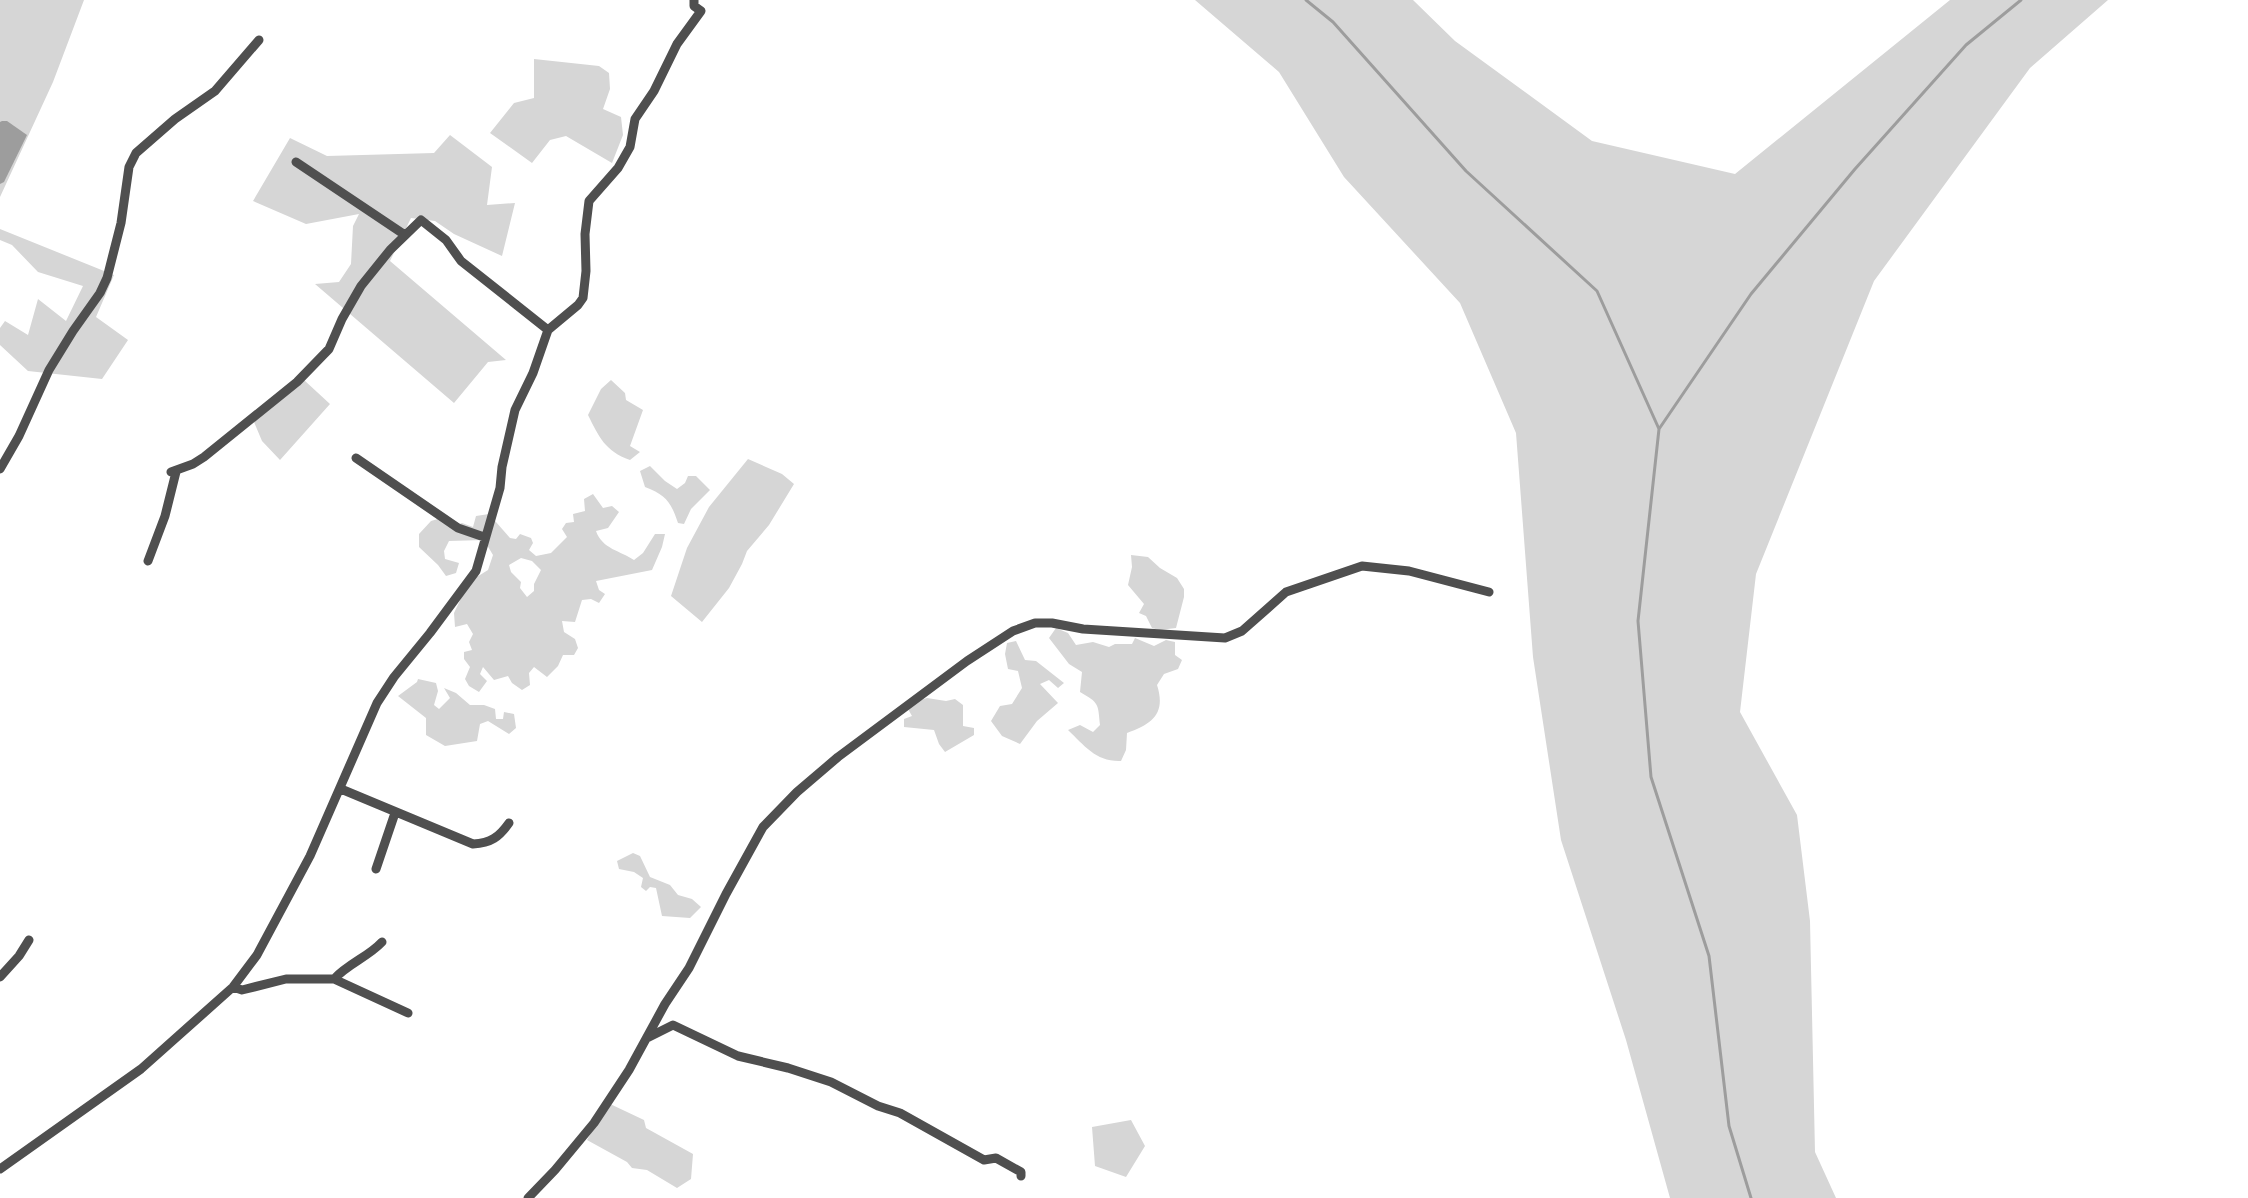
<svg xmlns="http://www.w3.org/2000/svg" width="2248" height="1198" font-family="Lato,sans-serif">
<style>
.green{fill:#d6d6d6;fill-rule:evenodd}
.water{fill:#9d9d9d}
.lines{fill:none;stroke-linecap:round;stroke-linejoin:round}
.stream{stroke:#9d9d9d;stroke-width:3}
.minor{stroke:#4f4f4f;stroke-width:9}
</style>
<rect width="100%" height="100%" fill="#fff"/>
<!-- green -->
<path class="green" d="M0,0H84L53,82L0,197Z
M1195,0H1413L1455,41L1592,141L1735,174L1950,0H2108L2030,68L1874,281L1756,574L1740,712L1797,815L1810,921L1815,1152L1836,1198H1670L1626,1040L1561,840L1533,657L1516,433L1460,303L1344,177L1279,72Z
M534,59L599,66L609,73L610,89L603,109L621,117L623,135L612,163L566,136L550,140L532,163L490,133L514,103L534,98Z
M450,135L492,167L487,205L515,203L502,256L454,234L435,221L411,218L390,261L506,360L488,362L454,403L315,284L339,282L351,264L353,226L359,214L306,224L253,201L290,138L327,156L434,153Z
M0,229L114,275L96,317L128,340L102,379L28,371L0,345V328L5,321L28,335L38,299L66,321L83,286L38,272L12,245L0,240Z
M304,380L330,404L280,460L262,441L254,422Z
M611,380L625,393L626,400L643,410L630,446L640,452L630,460C605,451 599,437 588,415L601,389Z
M748,459L782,474L794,484L769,525L747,551L742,564L729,588L702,622L671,596L687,548L709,507Z
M650,466L665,481L677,489L685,483L688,476H696L710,490L691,509L684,524L678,523C671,502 666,495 645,487L640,471Z
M593,494L603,508L612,506L619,512L608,528L596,531C602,549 621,551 634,560L643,553L655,534H665L662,547L652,570L596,581L599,590L605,594L599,603L591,599L582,600L575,622L562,621L564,632L575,639L578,648L574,655H563L558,666L547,677L534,667L529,673L530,685L522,690L512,683L508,676L494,680L483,667L480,674L487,681L479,692L469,686L465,679L470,667L464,659V652L472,650L469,642L473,634L467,624L455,627L454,613L465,590L472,580L488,570L493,555L484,540L449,541L444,551L445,559L459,563L456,573L446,576L438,565L419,547V534L431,521L441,518L451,527L462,523L473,527L476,516L489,514L510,538L516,539L520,534L531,538L533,543L529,550L536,556L551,553L567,537L562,529L566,523L574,522L573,514L585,511L584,499ZM521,558L532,561L541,570L534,584V591L527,597L520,588L521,582L511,572L509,565Z
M1131,555L1148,557L1160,568L1177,578L1184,589V597L1176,628L1159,630L1152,628L1146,616L1139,613L1144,604L1128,585L1132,567Z
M1056,628L1068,633L1076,645L1093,642L1109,647L1115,644H1132L1135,638L1154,646L1166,640L1175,642V655L1182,660L1178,669L1164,674L1157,685C1166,713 1153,724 1127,733L1126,750L1121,761C1096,762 1085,746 1068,730L1080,725L1093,732L1100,725C1098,703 1099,703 1080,692L1082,672L1069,664L1049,638Z
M1016,641L1025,660L1036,661L1064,683L1058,688L1049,680L1040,684L1058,703L1037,721L1020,744L1002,736L991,721L1000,706L1012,704L1022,688L1018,671L1008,669L1005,654L1007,643Z
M418,679L436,683L438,691L434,705L439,709L450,698L444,688L456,693L470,705H484L495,709L496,719H503L504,712L514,714L516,728L509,734L488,721L480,724L477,741L445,746L426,735V718L398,696L417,682Z
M927,698L946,701L955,699L963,705V726L974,728V735L945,752L939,744L934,730L904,727V719L912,716L908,709L914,702Z
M633,853L640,856L650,877L670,885L678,895L692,899L701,907L690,918L662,916L656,888L650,887L646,891L641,887L643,878L634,872L619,869L617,861Z
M608,1103L644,1120L646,1128L693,1154L691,1179L677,1188L647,1170L632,1168L627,1162L587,1140Z
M1131,1120L1145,1146L1126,1177L1095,1166L1092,1127Z"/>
<!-- water -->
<path class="water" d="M2,121H7L27,135L4,182L0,184V122Z"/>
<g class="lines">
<!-- stream -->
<path class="stream" d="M1306,0L1333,22L1466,171L1597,291L1659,429L1638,621L1651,777L1709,956L1729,1126L1751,1198
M1659,429L1751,294L1855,169L1966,45L2021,0"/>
<!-- minor -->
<path class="minor" d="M296,162L405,235
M356,458L458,528L484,537
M0,469L19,436L49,370L73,331L100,293L107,278L121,223L129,167L136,153L175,119L215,91L259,40
M171,472L193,464L204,457L297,382L329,349L342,319L361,286L390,250L421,220L446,240L461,261L548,330
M148,561L165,516L176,472
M341,789L473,844C491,843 499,837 509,823
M376,869L395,813
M0,977L19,956L29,940
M334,979C349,963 368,957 382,942
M233,987L242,990L286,979H334L408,1013
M647,1038L673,1025L738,1056L788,1068L831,1082L878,1106L900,1113L984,1160L996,1158L1021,1172V1176
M0,1169L141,1069L233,987L257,955L310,856L377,703L394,677L430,633L476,571L500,488L502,467L515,410L533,373L548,330L578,305L583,298L586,271L585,234L589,201L618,168L630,147L635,119L654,91L677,44L701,11L694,6V0
M528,1198L555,1170L594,1123L629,1070L665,1004L689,968L726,894L763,827L797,792L838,757L967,661L1013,631L1035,623H1052L1083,629L1225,638L1242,631L1286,592L1362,566L1409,571L1489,592"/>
</g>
</svg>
